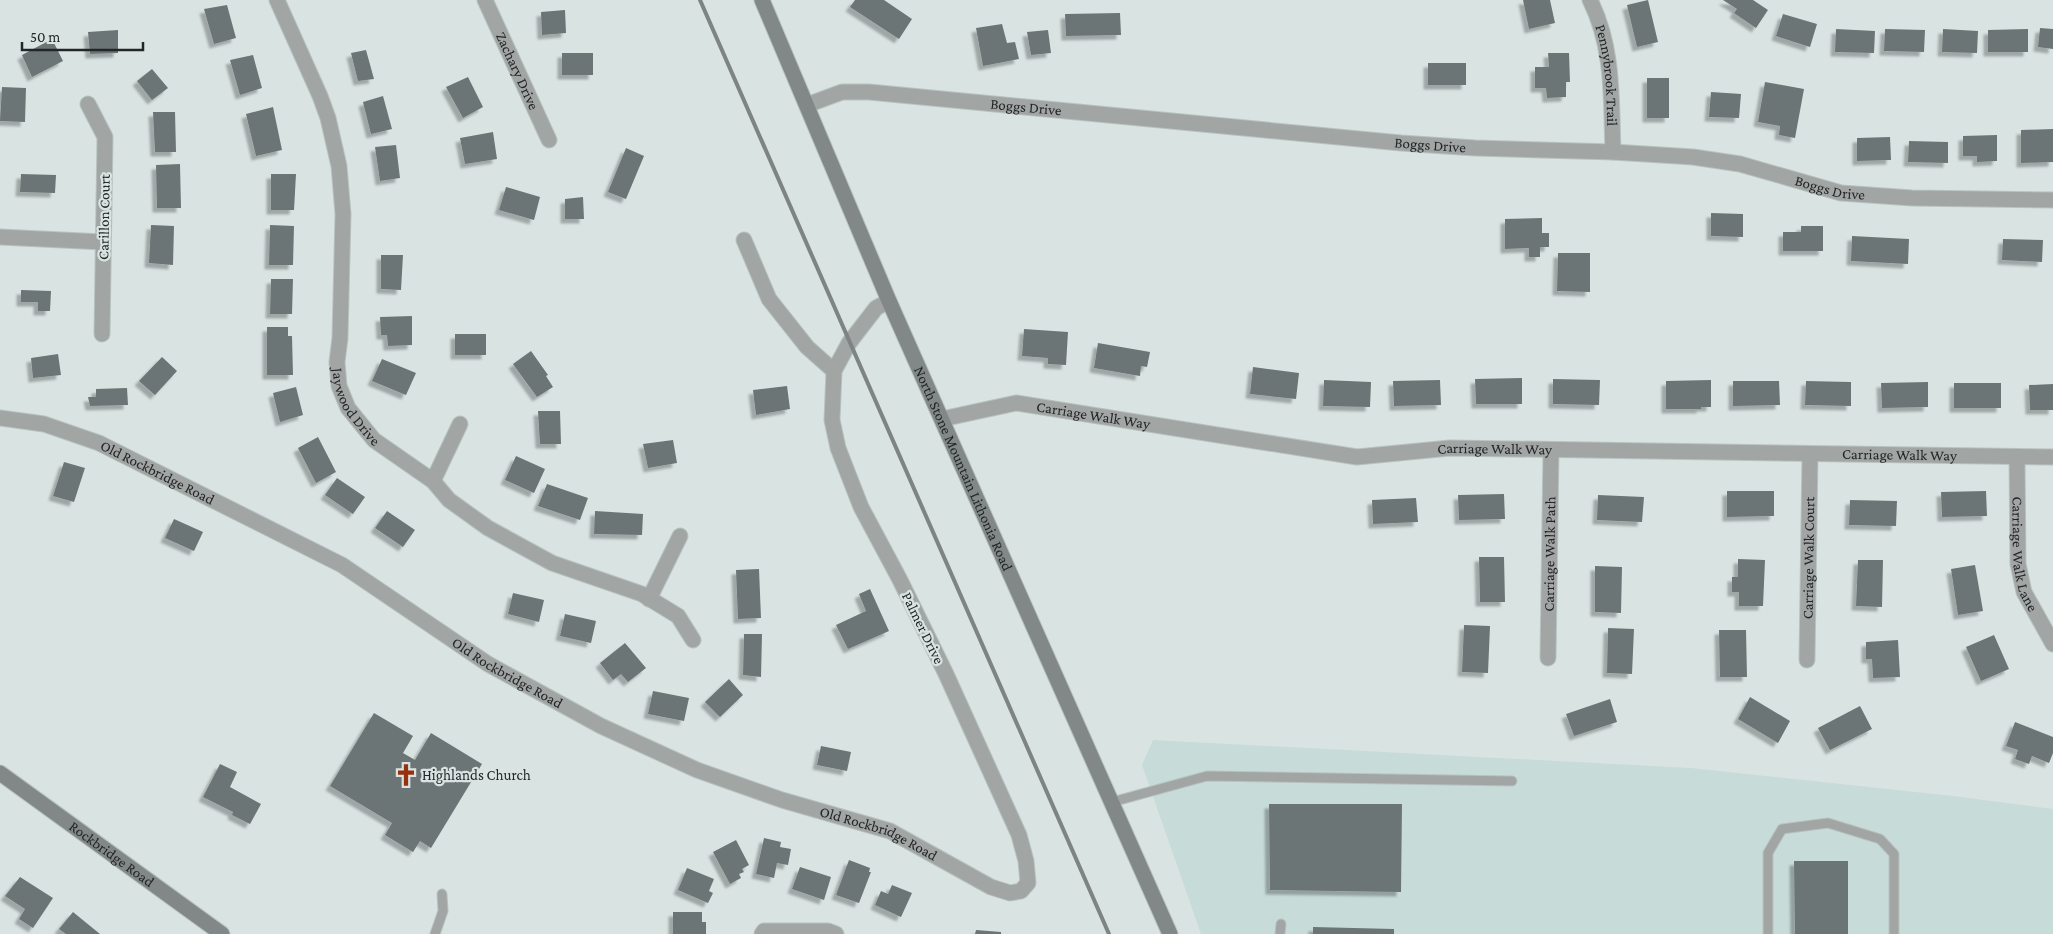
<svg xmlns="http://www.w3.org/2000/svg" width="2053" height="934" font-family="'Crimson Pro',serif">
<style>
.built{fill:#c7dbd8}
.building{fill:#6c7574;filter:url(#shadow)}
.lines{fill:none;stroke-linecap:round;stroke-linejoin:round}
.lane-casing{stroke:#b8c2c0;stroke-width:11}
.street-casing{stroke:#b8c2c0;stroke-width:17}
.secondary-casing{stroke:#b8c2c0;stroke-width:17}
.lane{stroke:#a1a5a4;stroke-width:9}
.street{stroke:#a1a5a4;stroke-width:15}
.secondary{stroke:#818887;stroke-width:15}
.rail{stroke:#7d8483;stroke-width:4}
.labels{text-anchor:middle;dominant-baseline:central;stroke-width:4.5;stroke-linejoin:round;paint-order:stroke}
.street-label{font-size:15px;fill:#232626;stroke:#d9e4e2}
.poi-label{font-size:15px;fill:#232626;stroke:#d9e4e2;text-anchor:start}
</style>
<defs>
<filter id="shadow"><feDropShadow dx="-4.5" dy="4.5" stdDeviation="1" flood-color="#0004"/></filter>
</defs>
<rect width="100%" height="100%" fill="#d9e4e2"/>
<!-- built -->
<path class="built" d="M1153,740L1691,768L1953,796L2053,809V934H1201L1142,765Z"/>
<!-- building -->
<path class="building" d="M855,0H884L912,19L899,39L850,7Z
M1523,0H1550L1555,23L1529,29Z
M1648,0L1658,42L1637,47L1627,5Z
M1723,0H1753L1768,10L1756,28L1734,13L1737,9Z
M227,5L236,38L214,44L204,9Z
M565,10L566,33L542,35L541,12Z
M1120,13L1121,35L1066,36L1065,14Z
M1783,14L1817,24L1810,47L1776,36Z
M1002,24L1007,43L1015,42L1019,59L983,66L976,28Z
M2040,28L2053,29V49L2038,47Z
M1836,29L1875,31L1874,53L1835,52Z
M1885,29L1925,30L1924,52L1884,51Z
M1943,29L1978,31L1977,53L1942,52Z
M2028,29V52H1988V30Z
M118,30V53L90,54L88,32Z
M1048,30L1051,53L1031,55L1027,32Z
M52,39L63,61L32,77L22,55Z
M366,50L374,79L358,81L351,53Z
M562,53H593V75H562Z
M1548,53H1569L1570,82H1566V97L1547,98L1546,88H1535V67H1549Z
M253,55L262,88L240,95L230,60Z
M1428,63H1466V85H1428Z
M152,69L168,88L152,100L137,81Z
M468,77L483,107L463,118L446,87Z
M1647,78H1669V118H1647Z
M1765,82L1804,89L1795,138L1779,135L1780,126L1758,122Z
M2,87L26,88L25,122L0,121Z
M1711,92L1741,94L1739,118L1709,117Z
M383,96L392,129L371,134L363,102Z
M273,107L282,150L256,156L246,114Z
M153,112H175L176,152H155Z
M2053,129V162L2021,163V130Z
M493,132L497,159L465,164L460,138Z
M1997,135V161L1977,162V156H1963V136Z
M1890,137L1891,160L1857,161V138Z
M1909,141L1948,142V163L1908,162Z
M396,145L400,178L380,181L375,147Z
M626,148L644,156L626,199L608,192Z
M180,164L181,208H157L156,165Z
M21,174L56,175L55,193L20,192Z
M271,174H296L294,210H271Z
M506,187L540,197L534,220L499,210Z
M583,197L584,219H565V199Z
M1711,213L1743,214V237L1711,236Z
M1542,218V233H1549V247H1540V257H1529V248L1505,249V219Z
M151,225L174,226L173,265L149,263Z
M270,225L294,226L293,265H269Z
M1801,226H1823V251H1783V232H1801Z
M1852,236L1909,239L1908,264L1851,261Z
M2003,239L2043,240L2042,262L2002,260Z
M1558,253H1590V292L1557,291Z
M381,255H403L401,290L381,289Z
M271,279H293L292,314H270Z
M21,290L51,291L50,311H38V302H21Z
M412,316V345L388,346L387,335H381L380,317Z
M267,327H288V336H292L293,375H267Z
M1024,329L1068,332L1066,365L1048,364V358L1022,356Z
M455,334H486V355H455Z
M1098,343L1150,352L1147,367L1141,366L1140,376L1094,368Z
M531,351L548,375L546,376L553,387L537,397L513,364Z
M58,354L61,375L33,378L31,358Z
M162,357L177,371L155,395L139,381Z
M382,359L416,373L406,395L372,381Z
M1253,367L1299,373L1296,399L1250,394Z
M1522,378V404H1476L1475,379Z
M1553,379L1600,380L1599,405L1553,404Z
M1324,380L1371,382L1370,407L1323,406Z
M1440,380L1441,405L1394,406L1393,381Z
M1711,380V407H1701V409H1666V381Z
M1733,381H1779L1780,405L1733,406Z
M1806,381L1851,382V406L1805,405Z
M1928,382V407L1882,408L1881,383Z
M1954,383H2001V408H1954Z
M2053,384V410H2030L2029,385Z
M787,386L790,409L756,415L753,390Z
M296,387L303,415L280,422L273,393Z
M127,388L128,405L90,406L88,397H96V389Z
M538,411H560L561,444H540Z
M318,437L336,472L316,483L298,448Z
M673,440L677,463L648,468L643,444Z
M516,456L545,469L534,493L505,480Z
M64,462L85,468L74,502L53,496Z
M337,478L365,497L353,514L325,495Z
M547,484L588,498L580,520L538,506Z
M1727,491H1774V516L1727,517Z
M1986,491L1987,516L1942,517L1941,492Z
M1504,494L1505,519L1459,520L1458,495Z
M1598,495L1644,497L1642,522L1597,520Z
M1416,498L1418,522L1373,524L1372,500Z
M1850,500L1897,501L1896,526L1849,525Z
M387,511L415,530L403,547L375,528Z
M595,511L643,514L642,535L594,534Z
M174,519L203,532L194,551L165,538Z
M1479,557H1504L1505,602H1480Z
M1738,559L1765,560L1763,606H1739V592H1732V577H1738Z
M1858,560H1883L1882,607L1856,606Z
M1975,565L1983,611L1958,615L1951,569Z
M1595,566L1622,567L1621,613L1595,612Z
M759,569L761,618L738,619L736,570Z
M870,589L889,631L848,649L836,625L866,611L859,594Z
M513,593L544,600L539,622L508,614Z
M565,614L596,621L591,643L560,636Z
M1464,625L1490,626L1488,673L1462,672Z
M1608,628L1634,629L1632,674L1607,673Z
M1719,630H1746L1747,677H1720Z
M744,634H762L761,677L743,675Z
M1994,635L2009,669L1981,681L1966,647Z
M1898,640L1900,677L1873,678L1872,659H1866V642Z
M625,643L646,668L628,682L621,674L613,680L600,663Z
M729,679L743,695L720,717L705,702Z
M653,691L689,698L684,721L648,714Z
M1750,697L1790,721L1778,743L1738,719Z
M1610,699L1617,722L1574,736L1566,714Z
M1860,706L1872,729L1830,750L1818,728Z
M374,713L413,736L403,753L415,760L431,733L482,764L431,848L420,841L413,852L385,835L392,823L330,786Z
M2015,722L2053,737V753L2049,763L2032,756L2029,764L2015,759L2018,750L2006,746Z
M821,746L851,752L847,771L817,765Z
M220,764L237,772L230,787L261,804L250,824L232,815L233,812L203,797Z
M1269,804H1402L1401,892L1270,890Z
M764,838L781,842L780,847L791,849L788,865L777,863L774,878L756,874Z
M736,840L749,865L742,869L744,872L739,874L741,878L730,884L713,852Z
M849,860L870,868L869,872H871L859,903L836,895Z
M1794,861H1848V934H1795Z
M800,867L831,877L824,900L792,889Z
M687,868L714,879L709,891L713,893L708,903L678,890Z
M20,877L53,898L33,928L19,919L25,909L5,896Z
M892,885L912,893L901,917L875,905L881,891L888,894Z
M73,912L100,934H66L59,929Z
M673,912H702V922H706V934H673Z
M1313,927L1394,929V934H1313Z
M976,930L1001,932V934H975Z"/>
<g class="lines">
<defs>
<path id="lane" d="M1112,802L1207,776L1512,781
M435,934L443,911L442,894
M1280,934L1281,924
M1768,934V853L1782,829L1828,823L1880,839L1894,854V934"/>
<g id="street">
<path id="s1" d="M277,0L320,96L328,118L339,166L343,214L340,338L337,362L339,386L348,408L374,440L433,481L449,500L488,528L552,563L642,594L678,616L693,640"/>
<path id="s2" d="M485,0L549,140"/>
<path id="s3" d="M1590,0C1614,48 1611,99 1613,152"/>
<path d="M88,104L105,137L102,334"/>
<path id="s4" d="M807,105L842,92H869L1401,143L1475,148L1613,152L1693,157L1740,164L1841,193L1912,198L2053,200"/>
<path d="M0,237L103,242"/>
<path d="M744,240L769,299L807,347L834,371"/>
<path id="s5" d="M0,418L44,424L99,443L342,565L488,664L601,726L697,770L782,800L890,831L991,887L1010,893L1021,891L1028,883L1026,861L1019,835L946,674L900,580L861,507L838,448L832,420L834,371L849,343L876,308L889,301"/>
<path id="s6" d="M942,419L1016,403L1357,457L1450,448L2053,457"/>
<path id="s7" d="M2017,457L2018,564L2024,592L2053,644"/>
<path d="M433,481L460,424"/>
<path d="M649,599L680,536"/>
<path id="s8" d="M1548,658L1551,450"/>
<path id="s9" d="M1807,660L1810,454"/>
<path d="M762,934L764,931H828L836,934"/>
</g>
<g id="secondary">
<path id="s10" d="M762,0L889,301L1170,934"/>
<path id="s11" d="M0,773L222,934"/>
</g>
</defs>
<!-- lane casing -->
<use href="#lane" class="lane-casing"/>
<!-- street casing -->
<use href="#street" class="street-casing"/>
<!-- secondary casing -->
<use href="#secondary" class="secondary-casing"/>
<!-- lane -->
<use href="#lane" class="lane"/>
<!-- street -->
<use href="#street" class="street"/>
<!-- secondary -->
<use href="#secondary" class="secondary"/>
<!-- rail -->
<path class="rail" d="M700,0L1109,934"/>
</g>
<!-- icons -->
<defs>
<symbol id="church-bare" viewBox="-9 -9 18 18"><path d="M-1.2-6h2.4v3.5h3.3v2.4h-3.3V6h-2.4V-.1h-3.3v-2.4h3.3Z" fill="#97300f" stroke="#d9e4e2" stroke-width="2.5" paint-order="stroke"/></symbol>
</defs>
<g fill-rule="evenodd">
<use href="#church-bare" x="390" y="759" width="32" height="32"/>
</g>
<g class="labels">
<!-- street labels -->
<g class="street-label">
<text stroke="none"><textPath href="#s2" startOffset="78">Zachary Drive</textPath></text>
<text stroke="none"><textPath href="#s3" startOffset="78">Pennybrook Trail</textPath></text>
<text stroke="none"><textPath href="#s4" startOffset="222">Boggs Drive</textPath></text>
<text stroke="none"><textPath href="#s4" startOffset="628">Boggs Drive</textPath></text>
<text stroke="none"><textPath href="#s4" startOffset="1032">Boggs Drive</textPath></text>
<text transform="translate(104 217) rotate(-89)">Carillon Court</text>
<text stroke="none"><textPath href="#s1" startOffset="424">Jaywood Drive</textPath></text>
<text stroke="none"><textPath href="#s6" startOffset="154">Carriage Walk Way</textPath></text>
<text stroke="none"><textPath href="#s6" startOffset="559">Carriage Walk Way</textPath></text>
<text stroke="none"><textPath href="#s6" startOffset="964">Carriage Walk Way</textPath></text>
<text stroke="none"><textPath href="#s10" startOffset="510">North Stone Mountain Lithonia Road</textPath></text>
<text stroke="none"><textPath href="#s5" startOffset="168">Old Rockbridge Road</textPath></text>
<text stroke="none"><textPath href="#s7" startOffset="98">Carriage Walk Lane</textPath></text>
<text stroke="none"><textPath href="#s8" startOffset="104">Carriage Walk Path</textPath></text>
<text stroke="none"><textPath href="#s9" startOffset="102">Carriage Walk Court</textPath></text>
<text transform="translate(923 628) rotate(64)">Palmer Drive</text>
<text stroke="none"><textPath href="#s5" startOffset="572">Old Rockbridge Road</textPath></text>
<text stroke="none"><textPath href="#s5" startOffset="978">Old Rockbridge Road</textPath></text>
<text stroke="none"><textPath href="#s11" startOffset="138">Rockbridge Road</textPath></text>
</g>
<!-- poi labels -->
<g class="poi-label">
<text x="422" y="775">Highlands Church</text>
</g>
</g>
<!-- scale -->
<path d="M22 42v8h121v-8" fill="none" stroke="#232626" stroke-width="2.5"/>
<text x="30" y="42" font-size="15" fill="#232626" stroke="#d9e4e2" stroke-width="4" paint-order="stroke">50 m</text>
</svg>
